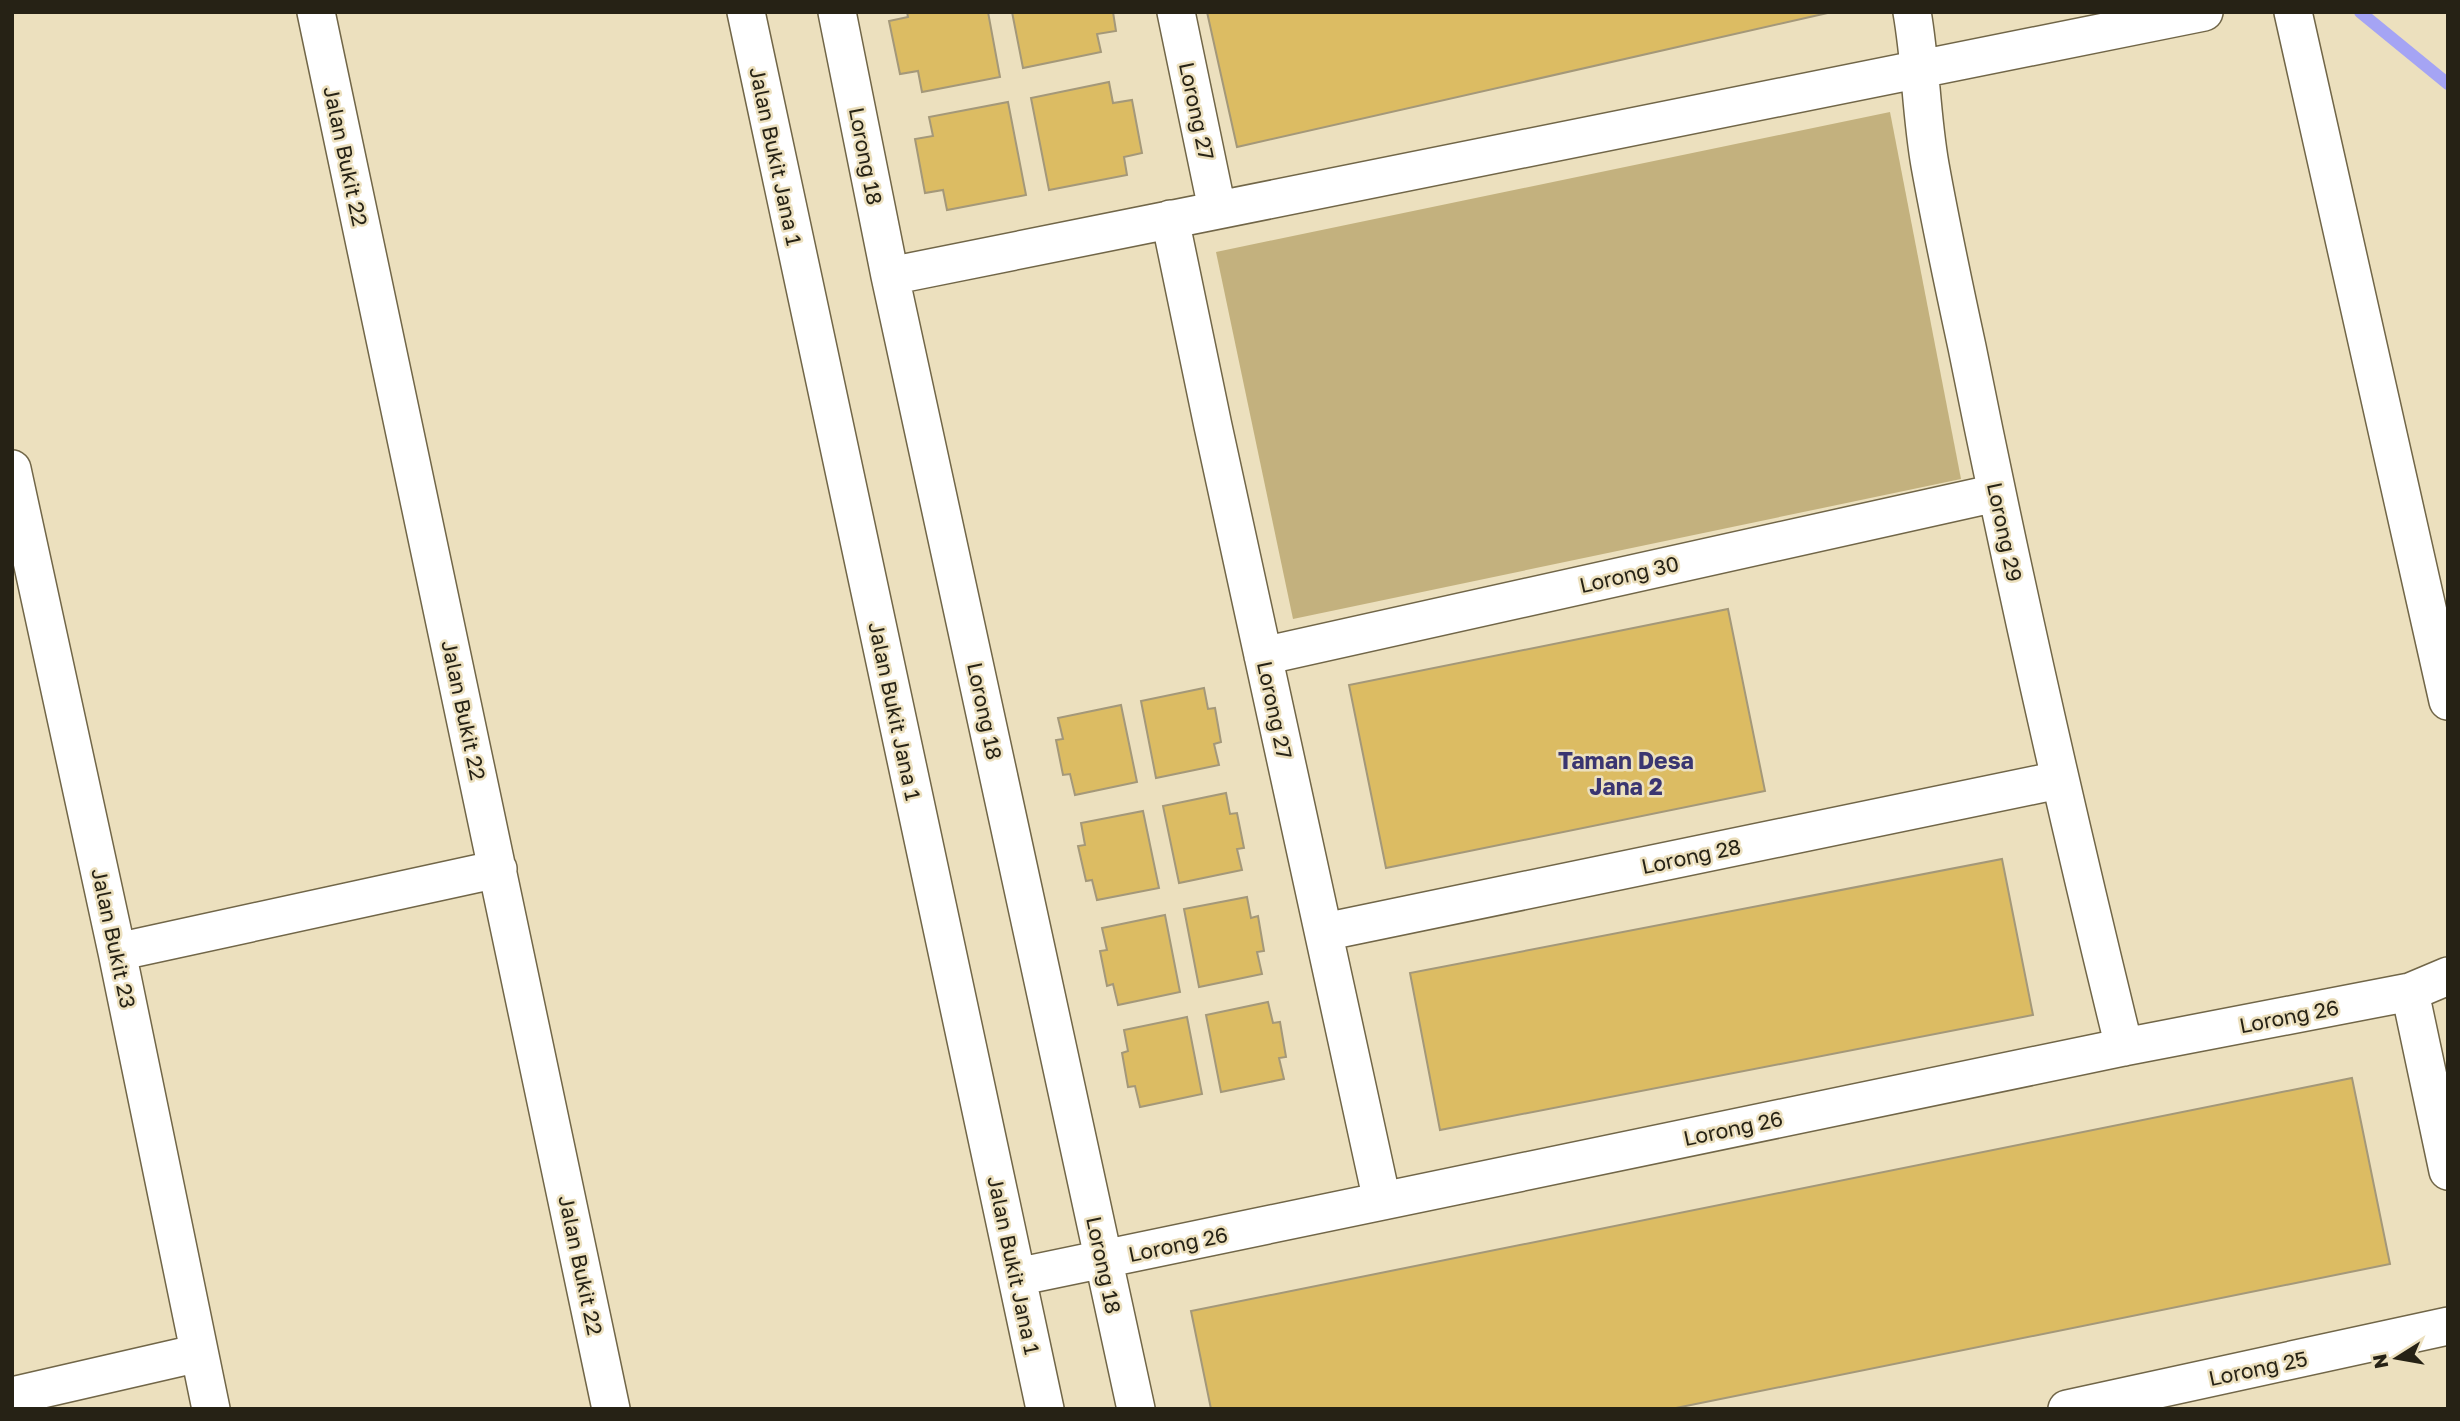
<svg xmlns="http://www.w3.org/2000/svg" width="2460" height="1421" font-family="'Golos Text',sans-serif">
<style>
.green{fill:#c3b17e}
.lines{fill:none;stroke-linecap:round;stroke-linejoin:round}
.stream{stroke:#a5a4f4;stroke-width:12}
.building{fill:#dcbc63;stroke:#a49879;stroke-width:2}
.minor-casing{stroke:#716648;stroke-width:40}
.minor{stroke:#fff;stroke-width:37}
.labels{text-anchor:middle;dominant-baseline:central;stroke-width:5;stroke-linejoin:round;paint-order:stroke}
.street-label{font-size:21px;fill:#262215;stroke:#ece0be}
.neighbourhood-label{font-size:23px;font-weight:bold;fill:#3a3571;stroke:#ece0be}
</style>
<rect width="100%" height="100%" fill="#ece0be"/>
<!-- green -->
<path class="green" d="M1890,112L1961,479L1293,619L1216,252Z"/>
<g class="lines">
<!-- stream -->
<path class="stream" d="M2360,12L2448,84"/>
</g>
<!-- building -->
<path class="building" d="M907,12H988L1000,77L922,92L918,71L900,74L889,21L908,17Z
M1012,12H1113L1116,31L1097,34L1101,52L1023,68Z
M1207,12H1832L1237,147Z
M1109,82L1113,103L1132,100L1142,153L1124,157L1127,175L1049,190L1031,98Z
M1008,102L1026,195L947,210L943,190L925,193L915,139L933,136L929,117Z
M1728,609L1765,791L1386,868L1349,685Z
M1204,688L1208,709L1215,708L1221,742L1214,744L1219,765L1156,778L1141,701Z
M1121,705L1137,782L1075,795L1070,774L1063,775L1056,740L1063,739L1058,718Z
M1226,793L1230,814L1237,813L1244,848L1237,849L1242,870L1179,883L1163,806Z
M1143,811L1159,888L1097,900L1092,880L1086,881L1078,846L1085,845L1081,823Z
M2002,859L2033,1015L1440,1130L1410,973Z
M1247,897L1251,918L1258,916L1264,951L1257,952L1262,974L1199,987L1184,909Z
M1165,915L1180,992L1118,1005L1113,984L1107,986L1100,951L1107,950L1102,928Z
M1268,1002L1273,1023L1280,1022L1286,1057L1279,1058L1284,1079L1221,1092L1206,1015Z
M1187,1017L1202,1094L1140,1107L1135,1086L1128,1087L1122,1053L1128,1051L1124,1030Z
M2352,1078L2390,1264L1671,1409H1211L1191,1311Z"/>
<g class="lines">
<defs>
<path id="minor" d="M316,12L611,1409
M746,12L1045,1409
M837,12L890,276L1136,1409
M1176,12L1217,209
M1912,12C1921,63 1921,114 1930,165C1941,226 1954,287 1967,347C2014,582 2067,815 2124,1047
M2293,12L2448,701
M1170,219L1213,426L1382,1201
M890,276L2204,12
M12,469L117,952L211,1409
M1263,656L1996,493
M1324,932L2059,780
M117,952L498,869
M2410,992L2448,1171
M1017,1277L2124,1047L2410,992L2448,976
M12,1396L199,1353
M2067,1409L2448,1326"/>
</defs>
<!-- minor casing -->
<use href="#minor" class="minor-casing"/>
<!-- minor -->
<use href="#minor" class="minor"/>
</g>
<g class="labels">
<!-- street labels -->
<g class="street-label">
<text transform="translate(1197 111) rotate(78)">Lorong 27</text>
<text transform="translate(346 156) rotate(78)">Jalan Bukit 22</text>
<text transform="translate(776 156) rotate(78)">Jalan Bukit Jana 1</text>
<text transform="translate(866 156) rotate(79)">Lorong 18</text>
<text transform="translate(2005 532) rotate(78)">Lorong 29</text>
<text transform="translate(1629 574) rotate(-13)">Lorong 30</text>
<text transform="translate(464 710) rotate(78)">Jalan Bukit 22</text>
<text transform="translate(1275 710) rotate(78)">Lorong 27</text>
<text transform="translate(895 711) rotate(78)">Jalan Bukit Jana 1</text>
<text transform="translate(985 711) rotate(78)">Lorong 18</text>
<text transform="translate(1691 856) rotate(-12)">Lorong 28</text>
<text transform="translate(114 938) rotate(78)">Jalan Bukit 23</text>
<text transform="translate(2289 1016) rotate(-11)">Lorong 26</text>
<text transform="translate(1733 1128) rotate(-12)">Lorong 26</text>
<text transform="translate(1178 1244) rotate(-12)">Lorong 26</text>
<text transform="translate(581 1265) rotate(78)">Jalan Bukit 22</text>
<text transform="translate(1014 1265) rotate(78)">Jalan Bukit Jana 1</text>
<text transform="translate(1104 1265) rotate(78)">Lorong 18</text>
<text transform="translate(2258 1368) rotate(-12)">Lorong 25</text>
</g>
<!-- neighbourhood labels -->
<g class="neighbourhood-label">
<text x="1626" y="760">Taman Desa<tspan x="1626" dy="26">Jana 2</tspan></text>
</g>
</g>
<!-- border -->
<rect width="2460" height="1421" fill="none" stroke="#262215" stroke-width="28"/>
<!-- north arrow -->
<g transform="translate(2397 1358) rotate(259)" stroke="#ece0be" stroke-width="5" paint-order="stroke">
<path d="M0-5L12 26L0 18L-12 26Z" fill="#262215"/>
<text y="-10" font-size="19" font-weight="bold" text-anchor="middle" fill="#262215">N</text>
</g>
</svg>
